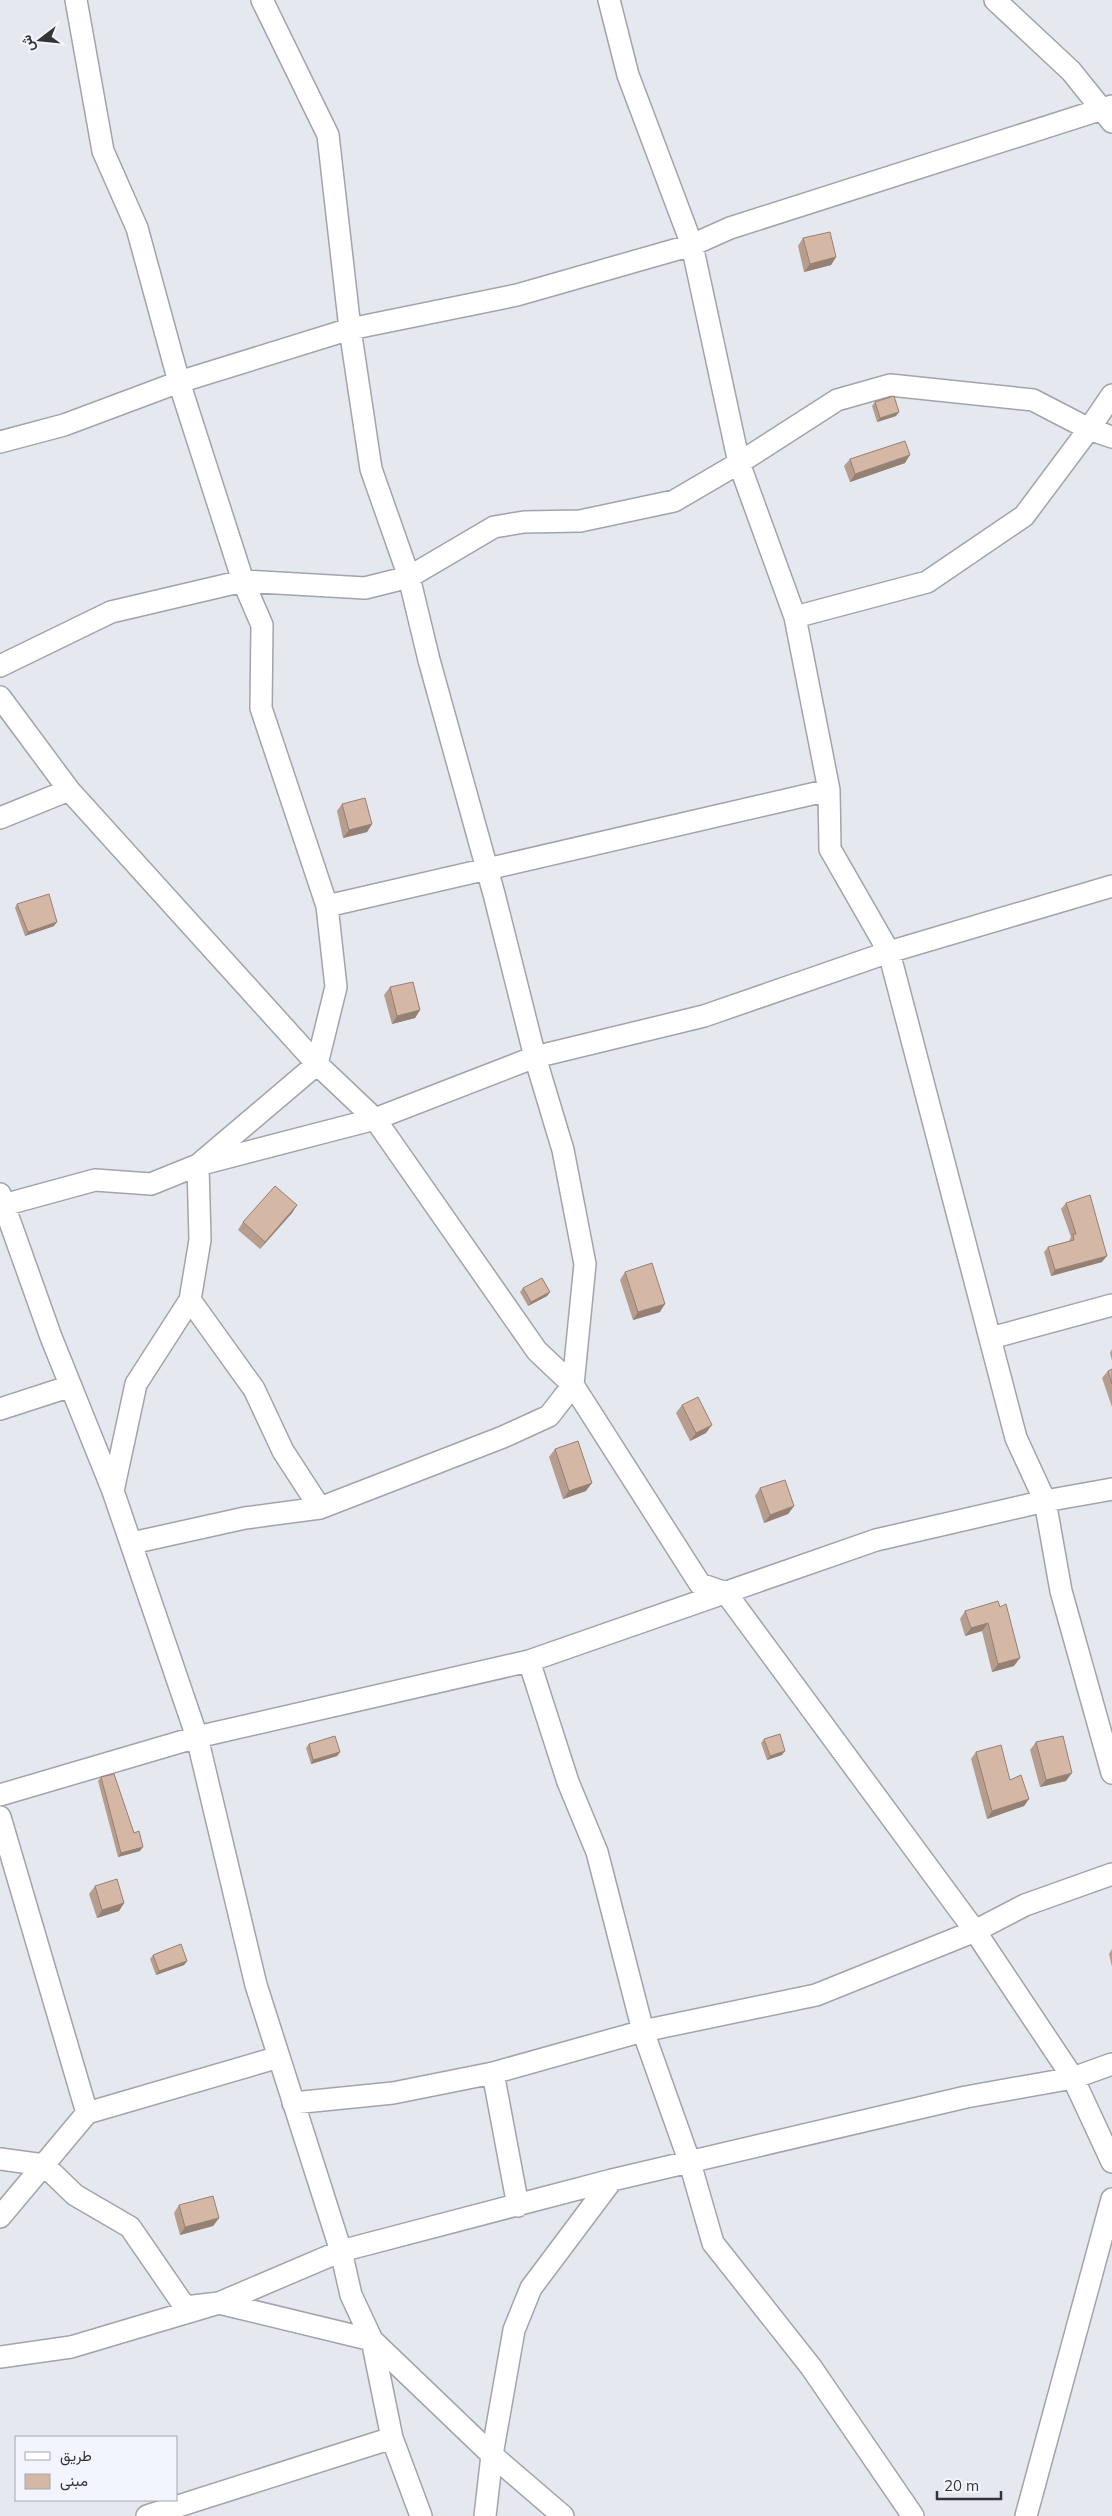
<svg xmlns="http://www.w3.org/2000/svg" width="1112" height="2516" font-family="Mulish,Vazirmatn,sans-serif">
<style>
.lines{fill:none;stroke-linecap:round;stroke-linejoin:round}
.minor-casing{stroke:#a2a3ab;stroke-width:24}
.minor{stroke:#fff;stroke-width:21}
.wall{fill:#b79d8e}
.shaded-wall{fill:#958074}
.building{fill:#d5b7a5;stroke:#958074}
</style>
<rect width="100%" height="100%" fill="#e6e8f0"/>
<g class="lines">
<defs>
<path id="minor" d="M76,0L103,151L137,228L179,382L243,581L262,625L261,708L327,906L336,987L317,1064L198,1165L200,1240L190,1300L136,1384L113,1491
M609,0L628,75L692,245L739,463L795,617L829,790L830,849L889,952L1016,1438L1045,1501L1061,1591L1112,1773
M995,0L1071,71L1112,122
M0,442L64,425L179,382L350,329L517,295L692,245L730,228L1112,106
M795,617L927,582L1024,516L1089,429L1112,395
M0,666L111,612L243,581L365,588L409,577L494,527L524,522L580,521L674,501L739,463L837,400L890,385L1033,400L1089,429L1112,437
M0,697L69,790L317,1064L375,1119L537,1351L573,1385L700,1584L726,1593L975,1931L1073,2078L1112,2162
M0,818L69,790
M327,906L829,790
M0,1194L51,1337L113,1491L197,1737L256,1985L341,2251L351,2295L372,2340L392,2438L421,2516
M0,1206L95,1180L151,1184L198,1165L375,1119L535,1057L704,1016L889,952L1112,886
M190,1300L254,1389L283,1451L320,1508
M991,1338L1112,1305
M0,1409L71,1386
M132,1543L245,1518L320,1508L503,1437L549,1416L573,1385L585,1264L563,1150L535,1057L494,894L429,660L409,577L371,469L350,329L328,135L262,0
M529,1661L568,1782L597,1852L643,2031L690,2163L713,2243L811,2367L913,2516
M0,1795L197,1737L529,1661L876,1540L1045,1501L1112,1489
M0,1817L87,2113
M493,2073L518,2206
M293,2103L393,2093L493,2073L643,2031L816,1995L975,1931L1025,1905L1112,1874
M0,2159L44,2165L75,2195L130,2227L185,2307L219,2303L372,2340L492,2455L563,2516
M0,2217L87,2113L279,2057
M0,2357L71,2347L219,2303L341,2251L612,2180L966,2097L1073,2078L1112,2064
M147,2516L392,2438
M485,2516L492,2455L514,2330L531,2288L612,2180
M1026,2516L1112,2199"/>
</defs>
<!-- minor casing -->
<use href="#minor" class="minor-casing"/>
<!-- minor -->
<use href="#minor" class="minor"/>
</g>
<!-- wall -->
<path class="wall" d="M803,238L836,257L831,265L804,272L798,246Z
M875,402L896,416L877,422L872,406Z
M850,459L905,463L850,482L844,466Z
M342,804L372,824L367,832L343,838L337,811Z
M17,904L54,926L25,936L15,908Z
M390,987L420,1010L415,1018L392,1024L384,995Z
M1066,1203L1102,1262L1051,1276L1044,1252L1048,1247L1069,1241L1071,1237L1061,1209Z
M297,1205L292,1213L260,1249L238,1230L243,1222Z
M625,1272L660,1312L633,1320L620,1280Z
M523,1288L550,1292L547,1296L528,1306L520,1292Z
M1112,1349V1361L1110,1353Z
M1112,1369V1407L1102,1378L1108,1371Z
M682,1405L706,1433L690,1441L676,1413Z
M555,1449L586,1491L563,1499L549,1457Z
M760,1488L794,1506L788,1514L764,1523L755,1496Z
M1000,1607L1014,1666L992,1672L982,1631L965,1636L960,1619L965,1611Z
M764,1739L782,1755L767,1760L761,1743Z
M1036,1742L1066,1781L1040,1787L1030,1750Z
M309,1744L340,1752L337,1756L311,1764L306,1748Z
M976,1752L1010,1780L1029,1799L1024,1806L987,1819L971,1759Z
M101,1777L134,1833L140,1851L118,1857L98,1781Z
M95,1886L124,1903L119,1911L97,1918L89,1894Z
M1112,1949V1967L1109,1954Z
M153,1955L187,1961L184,1965L156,1975L150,1959Z
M179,2205L219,2218L213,2226L180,2235L174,2213Z"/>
<!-- shaded-wall -->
<path class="shaded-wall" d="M836,257L831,265L804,272L810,264Z
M899,412L896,416L877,422L880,418Z
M910,455L905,463L850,482L855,474Z
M372,824L367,832L343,838L349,830Z
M57,922L54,926L25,936L28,932Z
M420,1010L415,1018L392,1024L397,1016Z
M297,1205L292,1213L260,1249L265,1242Z
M1107,1256L1102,1262L1051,1276L1055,1270Z
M550,1292L547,1296L528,1306L531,1302Z
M665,1304L660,1312L633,1320L638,1312Z
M712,1425L706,1433L690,1441L696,1433Z
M592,1483L586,1491L563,1499L569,1491Z
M794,1506L788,1514L764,1523L770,1515Z
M988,1623L982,1631L965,1636L971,1628Z
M1020,1658L1014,1666L992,1672L998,1664Z
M785,1751L782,1755L767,1760L770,1756Z
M340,1752L337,1756L311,1764L313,1760Z
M1072,1773L1066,1781L1040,1787L1046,1780Z
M1029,1799L1024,1806L987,1819L992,1811Z
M143,1847L140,1851L118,1857L121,1853Z
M124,1903L119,1911L97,1918L102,1910Z
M187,1961L184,1965L156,1975L159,1971Z
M219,2218L213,2226L180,2235L185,2227Z"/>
<!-- building -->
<path class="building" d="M830,232L836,257L810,264L803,238Z
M894,396L899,412L880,418L875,402Z
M905,441L910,455L855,474L850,459Z
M365,798L372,824L349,830L342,804Z
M49,894L57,922L28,932L17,904Z
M413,982L420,1010L397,1016L390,987Z
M275,1186L297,1205L265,1242L243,1222Z
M1090,1195L1107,1256L1055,1270L1048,1247L1074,1240L1073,1234H1076L1066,1203Z
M652,1263L665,1304L638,1312L625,1272Z
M542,1278L550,1292L531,1302L523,1288Z
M1112,1369V1384L1108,1371Z
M698,1397L712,1425L696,1433L682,1405Z
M578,1441L592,1483L569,1491L555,1449Z
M785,1480L794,1506L770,1515L760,1488Z
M998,1601L1000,1607L1006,1604L1020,1658L998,1664L988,1623L971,1628L965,1611Z
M780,1734L785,1751L770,1756L764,1739Z
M335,1736L340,1752L313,1760L309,1744Z
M1063,1736L1072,1773L1046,1780L1036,1742Z
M1001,1745L1010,1780L1021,1775L1029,1799L992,1811L976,1752Z
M114,1774L134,1833L139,1831L143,1847L121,1853L101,1777Z
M117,1879L124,1903L102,1910L95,1886Z
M181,1944L187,1961L159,1971L153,1955Z
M213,2196L219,2218L185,2227L179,2205Z"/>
<!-- legend -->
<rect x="15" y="2436" width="162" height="65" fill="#f3f5fe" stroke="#a6a8ae"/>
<rect x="25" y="2452" width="25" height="8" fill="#ffffff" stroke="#a6a8ae"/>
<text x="60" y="2461" font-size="15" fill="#333437">طريق</text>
<rect x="25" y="2474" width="25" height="15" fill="#d5b7a5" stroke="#a6a8ae"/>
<text x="60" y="2486" font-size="15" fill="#333437">مبنى</text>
<!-- north arrow -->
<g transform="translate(40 40) rotate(254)" stroke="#f3f5fe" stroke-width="4" paint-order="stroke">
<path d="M0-4L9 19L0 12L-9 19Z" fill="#333437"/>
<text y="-8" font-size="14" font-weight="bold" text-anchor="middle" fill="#333437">ش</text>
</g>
<!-- scale -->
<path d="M937 2491v8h64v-8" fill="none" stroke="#333437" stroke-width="2.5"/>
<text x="944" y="2491" font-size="15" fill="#333437" stroke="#f3f5fe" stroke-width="4" paint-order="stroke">20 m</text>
</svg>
